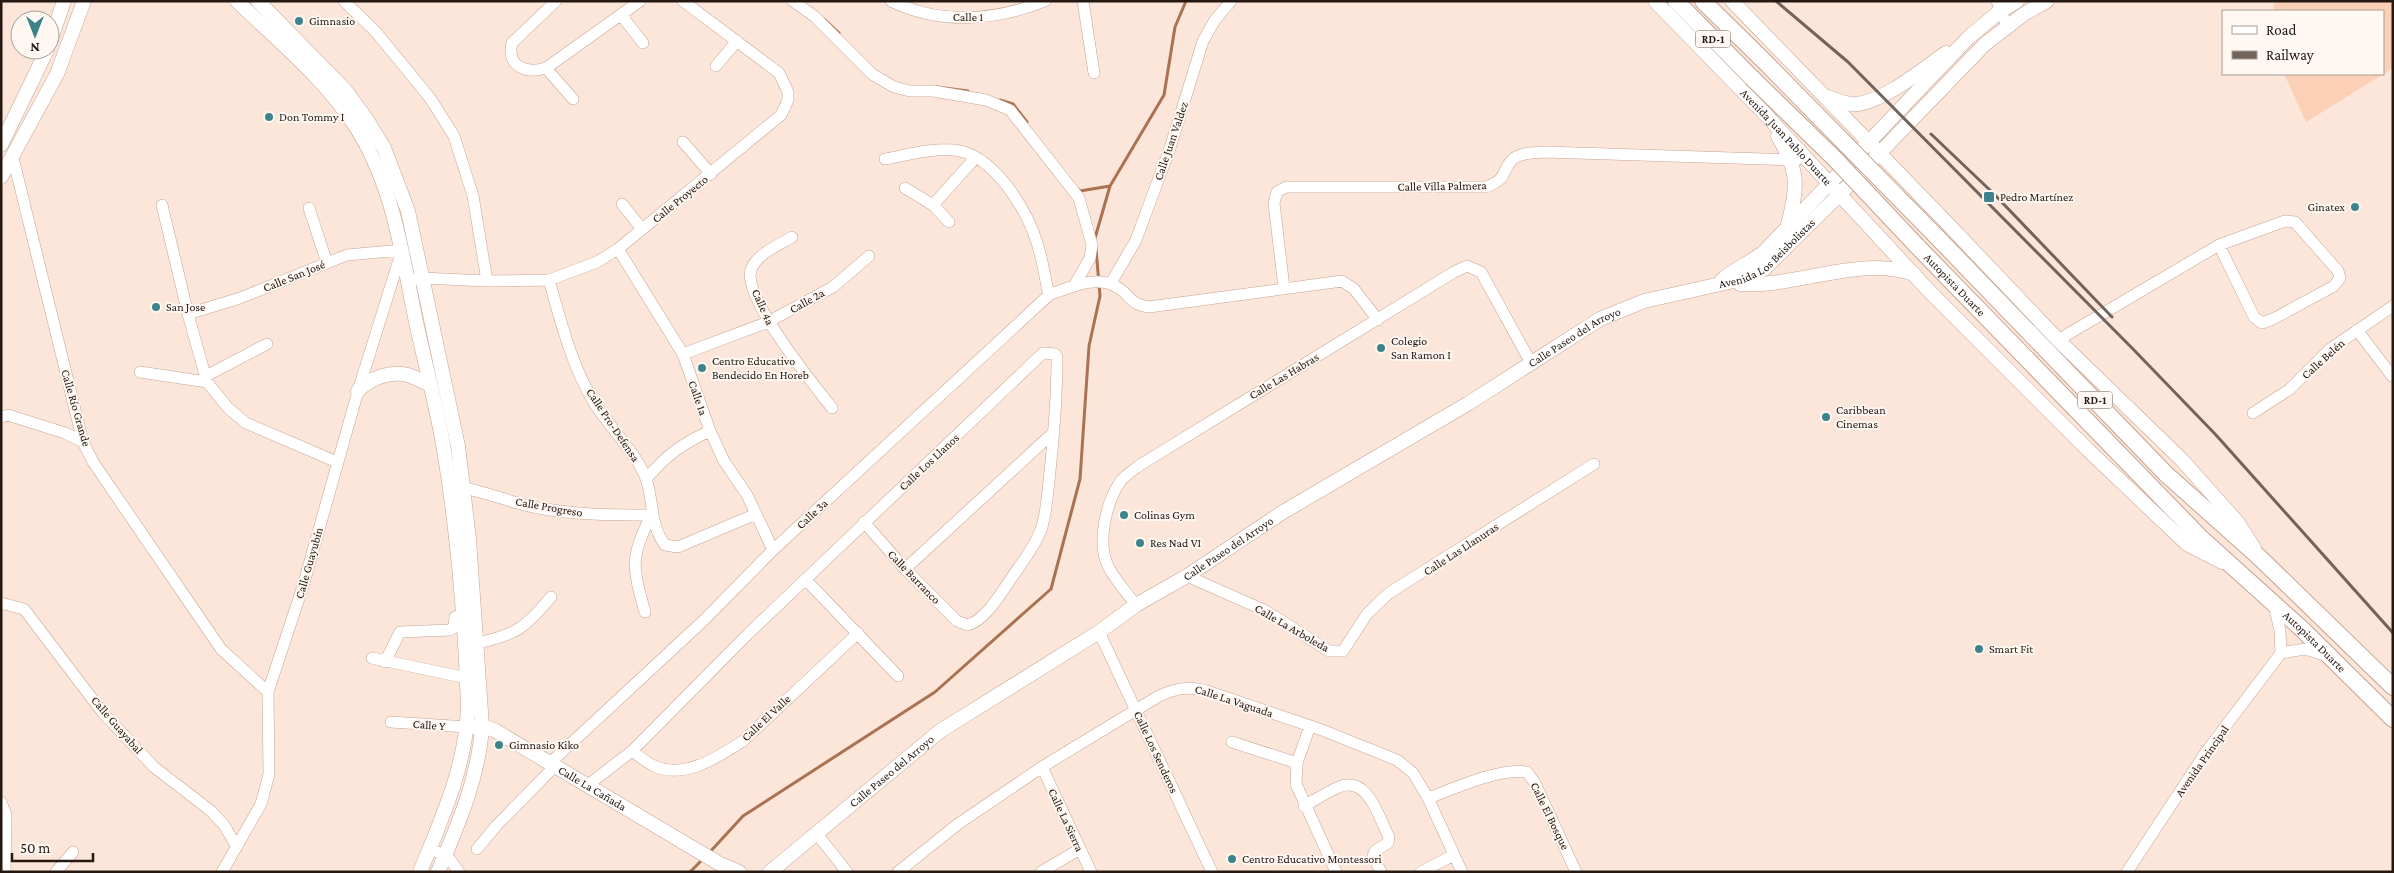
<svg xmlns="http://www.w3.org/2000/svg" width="2394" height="873" font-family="'Crimson Pro',serif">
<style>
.green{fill:#fcd0b6}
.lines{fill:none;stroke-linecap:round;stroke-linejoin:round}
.stream{stroke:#aa7250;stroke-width:3}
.minor-casing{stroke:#c6a491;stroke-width:12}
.major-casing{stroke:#c6a491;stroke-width:15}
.highway-casing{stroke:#c6a491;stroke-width:18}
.minor{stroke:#fff;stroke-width:11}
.major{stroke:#fff;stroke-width:14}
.highway{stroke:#fff;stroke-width:16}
.rail{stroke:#73645b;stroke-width:3}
.highway-bridge-casing{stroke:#c6a491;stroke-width:18;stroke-linecap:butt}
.highway-bridge{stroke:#fff;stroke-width:16}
.poi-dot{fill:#3c848a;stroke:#fef7f2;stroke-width:2}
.labels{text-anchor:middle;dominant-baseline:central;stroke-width:4;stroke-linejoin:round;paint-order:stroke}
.shield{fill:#fef7f2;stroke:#655b54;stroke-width:1}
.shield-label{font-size:11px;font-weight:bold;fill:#241811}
.street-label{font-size:12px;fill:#241811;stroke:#fef7f2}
.poi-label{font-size:12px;fill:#241811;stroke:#fef7f2;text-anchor:start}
</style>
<rect width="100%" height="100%" fill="#fce6da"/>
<!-- green -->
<path class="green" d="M2275,1H2390L2393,7V68L2306,122L2284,74H2383V11H2273Z"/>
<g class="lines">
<!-- stream -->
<path class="stream" d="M824,19L839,33
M937,87L968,91
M1000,100L1013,104L1027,122
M1078,189L1080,191L1110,186
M1095,238L1110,186L1164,95L1175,27L1186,1
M709,853L743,816L935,692L1051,589L1080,479L1089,346L1100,296L1096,249
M690,872L703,859"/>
<defs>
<path id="minor" d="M344,1L375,31L430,98L454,136L473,196L487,281
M556,1L512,43C506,67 527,74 546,68L640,1
M793,1L814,16L872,74L894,87L910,91H933L986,100L1010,110L1079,198L1092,245L1090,258L1074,286
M891,1C940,25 995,21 1045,1
M1083,1L1094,73
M1997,1L2007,26
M621,15L643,43
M716,66L737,41
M546,68L573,99
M683,142L711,174
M13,158L83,442L93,462L221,649L268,692
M885,159C907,155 932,148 954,150C994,154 1028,211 1038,246C1043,262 1045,279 1049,295
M905,188L933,205L949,222
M622,204L642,229
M162,205L188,314L207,382L228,408L246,423L337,462
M933,205L976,157
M309,208L327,263
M792,237C779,245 756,254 751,270C742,297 814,385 832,408
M618,249L683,354L710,431L724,461L747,495L773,550
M549,280C561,322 572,367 595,404C611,429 633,449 645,476C654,498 649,524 665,545L678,547L756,514
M408,281L422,278L487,281L549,280L597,262L618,249L781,115L788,100V92L779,73L683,1
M1111,283L1136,240L1170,148L1203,41L1215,20L1231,1
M1284,288L1274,203L1277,192L1286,187H1486C1510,178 1500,171 1513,159C1521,152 1536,153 1545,152L1797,160
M188,314L240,298L347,255L402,250L358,391L303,586L268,692L269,774L261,804L222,872
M2357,330L2392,376
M2058,340L2219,245L2285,221L2295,222L2338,271L2340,278L2334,286L2273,319L2262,323L2254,317L2219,245
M683,354L768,322L833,287L869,256
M140,372L207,382
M206,376L267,344
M2253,413L2290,389L2330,349L2393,306
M1,417L8,415L65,433L83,442
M646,479C667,455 681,444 710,431
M456,486C482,491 507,501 533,507C573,515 611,515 651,515
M905,569L1054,432
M1187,576L1266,611L1329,651H1343L1367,614L1389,593L1594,464
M806,580L898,676
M1,603L24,609L103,713L154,767L211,811L224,825L237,847
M1136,605C1127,593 1116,581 1109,568C1096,544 1106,503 1120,482C1125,475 1134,470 1140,465L1454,272L1467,266L1481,272L1531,363
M645,612C632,565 630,560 651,515
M1099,632L1212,872
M477,643C516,635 525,628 551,597
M2281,653L2305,649L2328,656
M372,658L467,678
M385,662L400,632L450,630L454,627L455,617L462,615
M391,722L467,727
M1310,726L1297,763L1296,784L1336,872
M1232,742L1297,763
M632,751C639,756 645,761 652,765C683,781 718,757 743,741L858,633
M551,762L703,621L773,550L1049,295C1071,287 1099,273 1120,289C1132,298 1132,305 1149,307L1342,281L1354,289L1378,320
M1042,767L1091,872
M588,785L632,751L748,634L1043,353L1055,354L1057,357C1057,395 1054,433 1050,471C1048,489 1047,509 1042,527C1034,549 1017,569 1004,589C996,601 982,622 967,625L957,621L905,569L864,522
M1428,798C1456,788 1498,768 1527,772L1535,783L1576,872
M1,802L6,815L5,872
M1304,806C1315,800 1327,792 1339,787C1368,775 1379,818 1389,837L1388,843L1375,851L1373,856L1381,872
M817,834L847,872
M477,849L497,825L556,765
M429,850L446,854L459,872
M56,872L73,852
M898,872L958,824L1042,767L1159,696C1177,688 1188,686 1207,691L1322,730L1397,760L1413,773L1428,798L1462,872
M1041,872L1080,849
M1421,872L1454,855
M2127,872L2206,752L2281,653L2280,631L2274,604"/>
<g id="major">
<path d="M237,1C277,40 323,77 354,124C393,183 402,254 416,322C425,364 437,407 444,450C458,534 465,622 468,707C466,766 442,818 420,872"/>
<path d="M258,1L345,90L367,120L384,148L408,211L458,446L469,539L482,726C479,777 458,825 438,872"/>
<path id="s1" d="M1655,1L1765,114L1929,291L2087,449L2187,544L2222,562"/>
<path d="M1732,1L1947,223L2058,340L2182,460L2238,523L2254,548"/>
<path d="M50,42L64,1"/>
<path d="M1828,97C1837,101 1848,105 1858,104C1886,100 1923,69 1946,53"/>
<path d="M1778,136C1799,173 1798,184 1788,225"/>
<path d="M1,145L47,50"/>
<path d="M1,177L57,74L84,1"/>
<path d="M1722,280C1735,269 1750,263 1764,252L1969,37L1999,12L2017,1"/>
<path d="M1740,284C1797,288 1858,255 1914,274"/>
<path d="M358,391C369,378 390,371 408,375C415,377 423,382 430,385"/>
<path id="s2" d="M474,727L482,726L494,730L720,864L739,872"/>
<path id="s3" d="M770,872L940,731L1099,632L1136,605L1187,576L1283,512L1469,403L1600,319L1644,301L1743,279L1764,269L1840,194L1985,44L2024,14L2047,1"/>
</g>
<g id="highway">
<path d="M1676,1L1751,77"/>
<path d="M1703,1L1765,62"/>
<path d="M1937,237L2166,474L2259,557L2393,687"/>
<path id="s4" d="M1917,246L2201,538L2303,630L2393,719"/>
</g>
</defs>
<!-- minor casing -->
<use href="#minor" class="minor-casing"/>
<!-- major casing -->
<use href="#major" class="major-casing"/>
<!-- highway casing -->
<use href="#highway" class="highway-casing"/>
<!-- minor -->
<use href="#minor" class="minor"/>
<!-- major -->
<use href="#major" class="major"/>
<!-- highway -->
<use href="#highway" class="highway"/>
<!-- rail -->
<path class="rail" d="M1776,1L1848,62L2132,348L2216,435L2393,633
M1931,134L1993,193L2112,317"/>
<defs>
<path id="highway-bridge" d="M1765,62L1937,237
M1751,77L1836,160L1917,246"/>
</defs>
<!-- highway-bridge casing -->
<use href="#highway-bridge" class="highway-bridge-casing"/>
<!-- highway-bridge -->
<use href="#highway-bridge" class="highway-bridge"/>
</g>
<!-- markers -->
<g class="poi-dot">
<circle cx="299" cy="21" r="5"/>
<circle cx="269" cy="117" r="5"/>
<rect x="1983" y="191" width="12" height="12" rx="2.5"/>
<circle cx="2355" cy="207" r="5"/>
<circle cx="156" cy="307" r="5"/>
<circle cx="1381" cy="348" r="5"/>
<circle cx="702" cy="368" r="5"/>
<circle cx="1826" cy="417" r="5"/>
<circle cx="1124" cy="515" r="5"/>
<circle cx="1140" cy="543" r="5"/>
<circle cx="1979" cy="649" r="5"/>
<circle cx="499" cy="745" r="5"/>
<circle cx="1232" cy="859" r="5"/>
</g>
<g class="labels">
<!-- shield labels -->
<g class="shield">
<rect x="1695.5" y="30.5" width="35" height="17" rx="4"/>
<rect x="2077.5" y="391.5" width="35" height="17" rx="4"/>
</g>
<g class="shield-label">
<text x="1713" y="39">RD-1</text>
<text x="2095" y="400">RD-1</text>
</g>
<!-- street labels -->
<g class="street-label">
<text x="968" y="17">Calle 1</text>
<text stroke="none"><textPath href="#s1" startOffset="189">Avenida Juan Pablo Duarte</textPath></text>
<text transform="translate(1171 141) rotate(-71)">Calle Juan Valdez</text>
<text transform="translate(1442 186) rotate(-1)">Calle Villa Palmera</text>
<text transform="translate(680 199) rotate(-39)">Calle Proyecto</text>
<text stroke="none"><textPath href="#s3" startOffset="1182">Avenida Los Beisbolistas</textPath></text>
<text transform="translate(294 276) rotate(-22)">Calle San José</text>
<text stroke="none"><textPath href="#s4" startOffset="54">Autopista Duarte</textPath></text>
<text transform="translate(807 301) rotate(-29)">Calle 2a</text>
<text transform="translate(763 307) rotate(66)">Calle 4a</text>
<text stroke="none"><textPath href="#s3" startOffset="968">Calle Paseo del Arroyo</textPath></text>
<text transform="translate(2323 359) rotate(-42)">Calle Belén</text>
<text transform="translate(1284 376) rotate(-31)">Calle Las Habras</text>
<text transform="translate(698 398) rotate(71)">Calle 1a</text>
<text transform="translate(76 408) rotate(74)">Calle Río Grande</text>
<text transform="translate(613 425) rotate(56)">Calle Pro-Defensa</text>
<text transform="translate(929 462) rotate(-43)">Calle Los Llanos</text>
<text transform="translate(549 507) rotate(10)">Calle Progreso</text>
<text transform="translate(812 514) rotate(-43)">Calle 3a</text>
<text stroke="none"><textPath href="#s3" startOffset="562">Calle Paseo del Arroyo</textPath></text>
<text transform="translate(1461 549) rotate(-33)">Calle Las Llanuras</text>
<text transform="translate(309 563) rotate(-74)">Calle Guayubín</text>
<text transform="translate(914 577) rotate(46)">Calle Barranco</text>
<text transform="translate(1292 628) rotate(30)">Calle La Arboleda</text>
<text stroke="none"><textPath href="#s4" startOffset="561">Autopista Duarte</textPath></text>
<text transform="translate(1234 701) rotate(18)">Calle La Vaguada</text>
<text transform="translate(766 718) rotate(-43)">Calle El Valle</text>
<text transform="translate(117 725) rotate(49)">Calle Guayabal</text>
<text transform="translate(429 725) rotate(4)">Calle Y</text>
<text transform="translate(1156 752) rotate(65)">Calle Los Senderos</text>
<text transform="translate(2202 761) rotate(-55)">Avenida Principal</text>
<text stroke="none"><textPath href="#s3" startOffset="158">Calle Paseo del Arroyo</textPath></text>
<text stroke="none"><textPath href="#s2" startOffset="135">Calle La Cañada</textPath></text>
<text transform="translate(1550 816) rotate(64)">Calle El Bosque</text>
<text transform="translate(1066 820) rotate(65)">Calle La Sierra</text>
</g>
<!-- poi labels -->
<g class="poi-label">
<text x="309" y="21">Gimnasio</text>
<text x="279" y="117">Don Tommy I</text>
<text x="2000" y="197">Pedro Martínez</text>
<text x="2345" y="207" text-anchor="end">Ginatex</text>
<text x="166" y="307">San Jose</text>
<text x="1391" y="341">Colegio<tspan x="1391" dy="14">San Ramon I</tspan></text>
<text x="712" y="361">Centro Educativo<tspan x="712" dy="14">Bendecido En Horeb</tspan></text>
<text x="1836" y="410">Caribbean<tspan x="1836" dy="14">Cinemas</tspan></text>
<text x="1134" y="515">Colinas Gym</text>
<text x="1150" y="543">Res Nad VI</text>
<text x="1989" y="649">Smart Fit</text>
<text x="509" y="745">Gimnasio Kiko</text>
<text x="1242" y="859">Centro Educativo Montessori</text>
</g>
</g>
<!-- border -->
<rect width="2394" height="873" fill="none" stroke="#241811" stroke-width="5"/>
<!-- legend -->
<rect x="2222" y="10" width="162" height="65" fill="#fef7f2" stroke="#a79e98"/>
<rect x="2232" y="26" width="25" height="8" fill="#ffffff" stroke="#a79e98"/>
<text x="2266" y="35" font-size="15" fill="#241811">Road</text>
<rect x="2232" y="51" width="25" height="8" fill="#73645b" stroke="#a79e98"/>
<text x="2266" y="60" font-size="15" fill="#241811">Railway</text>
<!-- north arrow -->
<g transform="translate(35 35) rotate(180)"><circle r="24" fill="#fef7f2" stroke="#a79e98"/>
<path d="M0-4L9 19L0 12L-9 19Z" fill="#3c848a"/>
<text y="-8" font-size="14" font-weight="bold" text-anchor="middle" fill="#241811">N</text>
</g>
<!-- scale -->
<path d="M12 853v8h81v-8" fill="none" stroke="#241811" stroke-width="2.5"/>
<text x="20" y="853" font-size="15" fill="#241811" stroke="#fef7f2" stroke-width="4" paint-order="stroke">50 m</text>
</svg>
